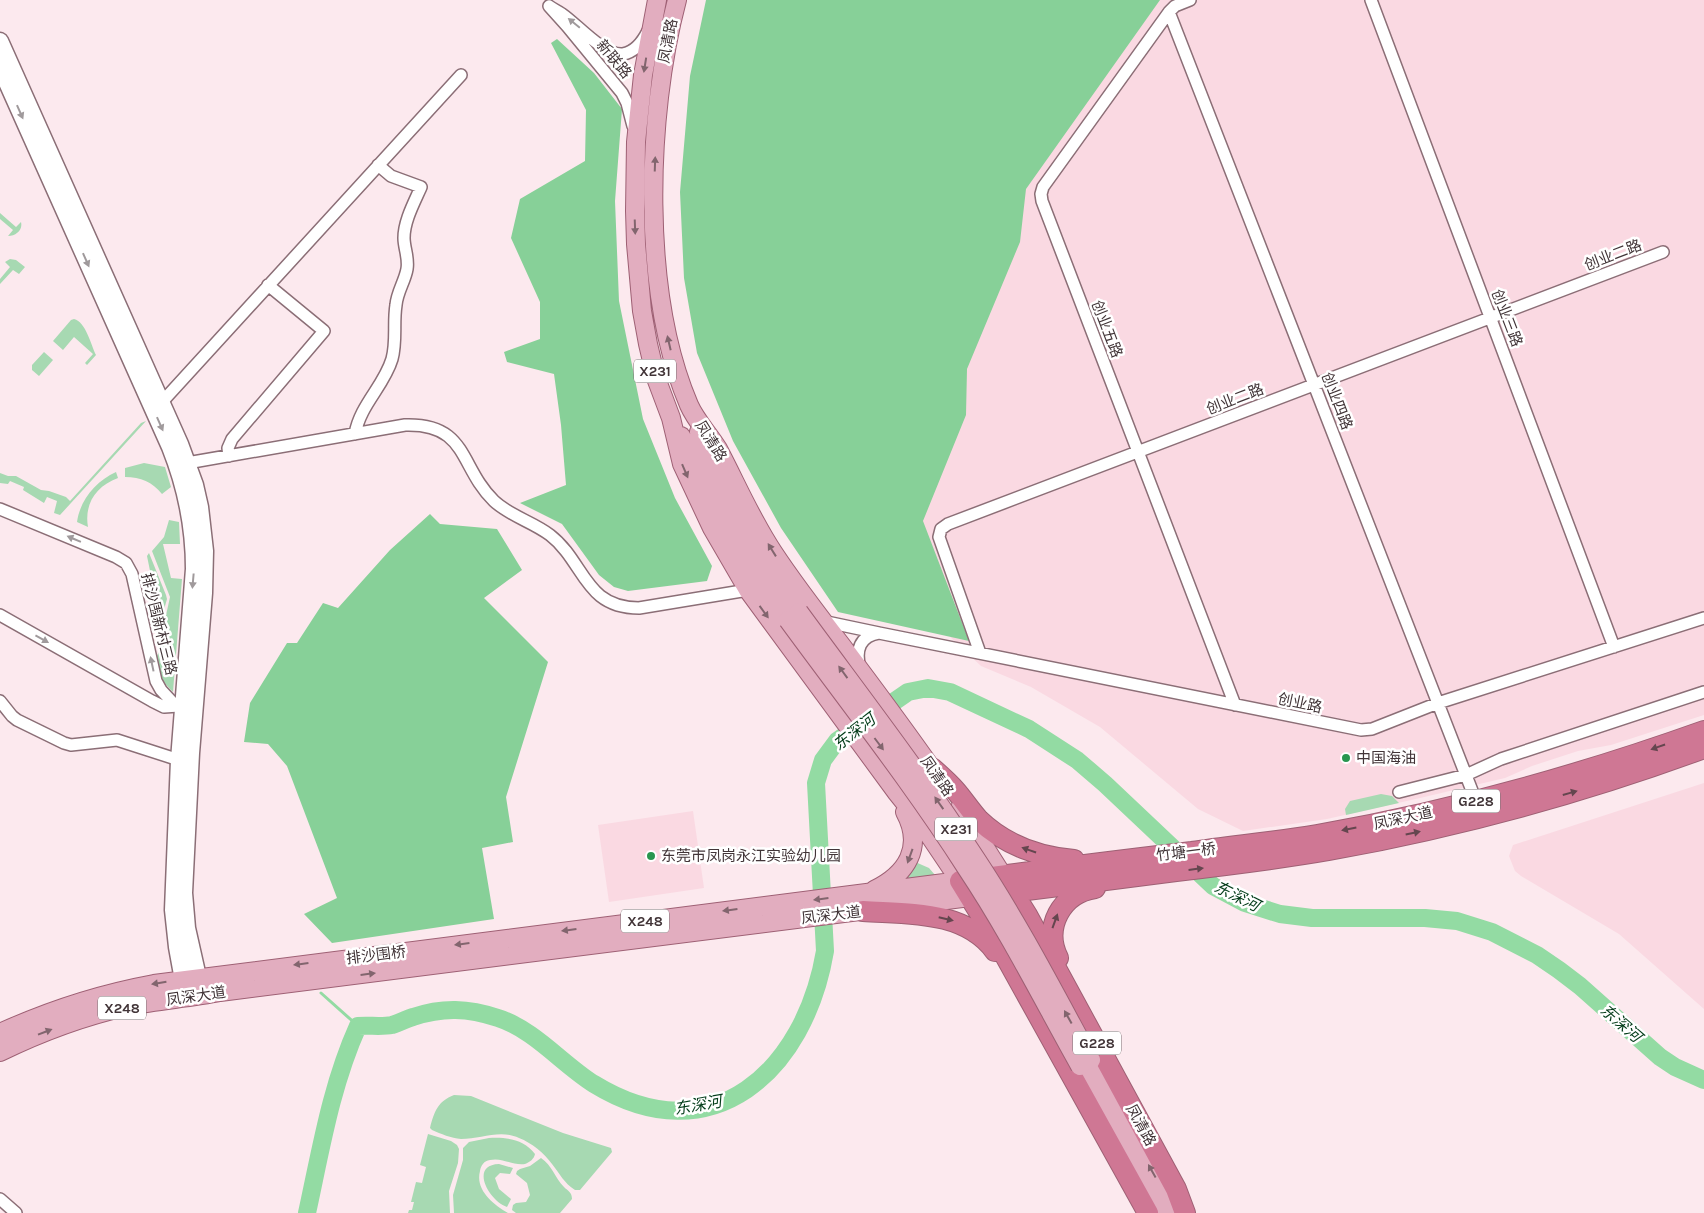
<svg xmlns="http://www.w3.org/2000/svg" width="1704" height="1213" font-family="Karla,'Noto Sans SC',sans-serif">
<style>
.built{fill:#fad9e2}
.green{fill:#a7d9b2}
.forest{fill:#87d098}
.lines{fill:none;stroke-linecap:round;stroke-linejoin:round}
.stream{stroke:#93dba3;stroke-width:3}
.river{stroke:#93dba3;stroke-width:18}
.street-casing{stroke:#8b6e76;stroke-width:14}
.secondary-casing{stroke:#8b6e76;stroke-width:19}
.primary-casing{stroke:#9e6074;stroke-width:20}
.highway-casing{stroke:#9e6074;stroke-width:22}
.street{stroke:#fff;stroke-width:11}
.secondary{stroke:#fff;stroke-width:16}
.primary{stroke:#e2adbf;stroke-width:18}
.highway{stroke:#cf7794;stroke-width:20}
.primary-bridge-casing{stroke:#9e6074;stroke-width:20;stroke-linecap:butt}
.primary-bridge{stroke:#e2adbf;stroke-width:18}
.oneway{fill:#a09a9c}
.oneway2{fill:#82656e}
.oneway3{fill:#65464f}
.poi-dot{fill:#28964f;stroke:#fff;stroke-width:2}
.labels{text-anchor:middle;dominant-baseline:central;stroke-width:5;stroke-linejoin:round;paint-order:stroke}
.shield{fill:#fff;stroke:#7b7274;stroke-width:1}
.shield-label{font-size:14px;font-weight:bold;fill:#423538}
.street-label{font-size:15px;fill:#423538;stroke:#fff}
.poi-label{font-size:15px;fill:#423538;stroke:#fff;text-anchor:start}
.water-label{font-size:16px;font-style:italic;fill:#033c19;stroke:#fff}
</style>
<rect width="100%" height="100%" fill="#fce9ee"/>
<!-- built -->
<path class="built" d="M916,0H1704V715L1611,745L1578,751L1532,766L1505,778L1420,798L1327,819L1243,831L1198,809L1100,727L1031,687L981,666L894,584Z
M1704,783V1009L1619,934L1521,876L1515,871L1509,856L1513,845Z
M693,811L704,888L609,902L598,825Z"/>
<!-- green -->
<path class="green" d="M0,213L16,227L21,222C23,230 16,236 8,236L13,230L0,219Z
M10,259L16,260L25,267L19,274L13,270L0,284V279L10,267L5,262Z
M74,319C86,322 91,345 96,355L87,365L85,363L93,354L74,337L63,350L53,341L71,320Z
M44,352L53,360L39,376L32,370V365Z
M146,421L60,515L54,513L57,501L47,497L44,503L23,490L24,487L10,481L8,484L0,483V473L8,476H16L41,490L49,491L66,497L70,501L141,423Z
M144,463L165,467L171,487L162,494C152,482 141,477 125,477V468Z
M116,472L118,478C96,486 84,504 88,527L77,522C80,500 96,481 116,472Z
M169,520L179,522L180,544H163L171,578L182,579L173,692C165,684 155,672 156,660C157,655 160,649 162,644L160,643L170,597L152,551L164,537Z
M149,553L166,595L167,599L161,620H160L147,556Z
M1381,794L1392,796L1399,803L1346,815L1345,809L1350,801Z
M913,861L929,868L935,875L903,879Z
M454,1095L471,1096L563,1133L611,1148L612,1152L580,1190H575C564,1183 560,1174 552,1164C544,1153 532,1143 519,1138C500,1129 481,1139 461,1139C451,1138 441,1134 432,1130L430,1128C434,1112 438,1101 454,1095Z
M428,1134L451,1141L457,1145L459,1149L458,1163L449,1191L450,1213H408L409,1210H412L414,1202H411L416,1182L422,1183L426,1167L420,1165Z
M489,1138C506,1137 524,1139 535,1154C534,1159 530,1162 525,1164C513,1166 502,1157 490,1160C484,1161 481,1165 480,1171C475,1190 493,1204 508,1213H454L453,1195L463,1160V1148L469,1142Z
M541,1158C552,1165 555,1178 564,1187C568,1191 572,1192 572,1199L560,1213H516L512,1210L513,1205L516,1203L526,1202L530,1195L527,1183L516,1174L517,1171L520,1169L530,1166Z
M499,1164L513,1168L510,1174L500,1173L495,1178L499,1189L511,1199L507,1207C489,1201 469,1165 499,1164Z"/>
<!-- forest -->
<path class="forest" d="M706,0H1160L1026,189L1020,242L967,369L966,415L923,521L969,641L838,612L781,528L733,441L697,353L684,278L680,192L690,76Z
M557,39L594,73L622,109L615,201L619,301L643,419L675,498L712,566L707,581L628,591L614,587L599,575L562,524L520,503L566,485L561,425L554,374L507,362L504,352L540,339V302L511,238L520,199L585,161L586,110L551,43Z
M430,514L440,524L497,529L522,570L484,598L548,662L506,797L513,842L482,848L494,919L332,943L304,914L337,898L287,766L268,744L244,742L250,703L287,643H297L323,603L338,608L390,550Z"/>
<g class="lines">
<!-- stream -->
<path class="stream" d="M321,993L358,1026"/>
<!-- river -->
<path class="river" d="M307,1213C321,1149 331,1086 358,1026C368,1025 382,1027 392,1025C399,1023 406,1019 413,1017C443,1007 468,1008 498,1018C535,1030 562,1064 594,1084C713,1157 805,1070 825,951L816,783L823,760L837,741L908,692L928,688L950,692L1029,729L1077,760L1105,784L1213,886L1245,903L1280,914L1312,918H1425L1457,921L1492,932L1537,955L1559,970L1580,986L1660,1057L1675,1067L1704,1080"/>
<defs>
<path id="street" d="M1190,0L1175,6L1169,12L1043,187L1041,194L1042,201L1235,705
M1371,0L1614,647
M1169,12L1476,801
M633,126L627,103L622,93L567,26L549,6C553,9 558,11 562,14C577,24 604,56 623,54C635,52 643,41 648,31
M162,402L461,75
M355,434C360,405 384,386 392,359C397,341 393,323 396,305C397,292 405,281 407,269C409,258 404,248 404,238C404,221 414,203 421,187L391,176L378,165
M229,456L228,448L232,439L324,331L268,285
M187,463L405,425C468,423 459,467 494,501C510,516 533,522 550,535C585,562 584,608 639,608L748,590
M0,509L116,557L126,563L132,574L156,681L161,690L175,705
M0,615L152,701L164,707L179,706
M822,621L879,633C860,636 855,650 860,668
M879,633L1361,730L1372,729L1438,703L1704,618
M980,653L939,537L941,529L948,524L1663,252
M0,701L12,716L17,720L64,743L71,745L117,740L179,760
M1399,792L1466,775L1501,759L1704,692
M0,1199L16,1213"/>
<path id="secondary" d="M0,41L180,444L195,485L200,507L205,551L204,593L191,753L184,893L187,928L198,977L195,996L183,980L177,947L173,910L179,760L194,569C194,526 186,487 170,447L0,67"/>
<path id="primary" d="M677,0C646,117 641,293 689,405C696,421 709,434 718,449C736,483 751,519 773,552C794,584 818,615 842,646C875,690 908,734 939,779
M699,432C722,497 759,556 799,612
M681,436L739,548L788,620
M960,808L1003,876
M874,890C907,874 924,847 905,812
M0,1033C50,1010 100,994 154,984L960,881L921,823L897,793L748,590L712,528L682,464L671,418L656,378L648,344L642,311L636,244L635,211L636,142L643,75L657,0
M0,1052C41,1032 84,1016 129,1006C159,1000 190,998 220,992L970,897
M1091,1060L1176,1213
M1080,1066L1160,1213"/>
<path id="highway" d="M932,768C940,775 948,782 955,790C963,799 970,810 979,820C1005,845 1040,857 1074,860
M1007,883L1027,915L1176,1189L1185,1213
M981,896C1046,888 1111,879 1176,871C1227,865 1278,859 1329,850C1457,827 1582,793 1704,748
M863,911C908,914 965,910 995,951
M1058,958C1043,928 1061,893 1095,888
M1148,1213L997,941L960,881C1037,871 1114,861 1192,852C1233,846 1275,842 1317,835C1449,812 1578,776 1704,731"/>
</defs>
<!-- street casing -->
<use href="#street" class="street-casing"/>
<!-- secondary casing -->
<use href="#secondary" class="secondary-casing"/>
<!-- primary casing -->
<use href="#primary" class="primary-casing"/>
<!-- highway casing -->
<use href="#highway" class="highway-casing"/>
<!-- street -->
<use href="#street" class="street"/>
<!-- secondary -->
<use href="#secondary" class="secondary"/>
<!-- primary -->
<use href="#primary" class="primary"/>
<!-- highway -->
<use href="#highway" class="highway"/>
<defs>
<path id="primary-bridge" d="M799,612C859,694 921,774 976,859C1019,924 1054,992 1091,1060
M788,620C848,702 912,783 967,869C1009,932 1043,1000 1080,1066"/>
</defs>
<!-- primary-bridge casing -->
<use href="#primary-bridge" class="primary-bridge-casing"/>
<!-- primary-bridge -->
<use href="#primary-bridge" class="primary-bridge"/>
</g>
<!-- one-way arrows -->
<defs><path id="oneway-solid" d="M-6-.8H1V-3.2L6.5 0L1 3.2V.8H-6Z" transform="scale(1.25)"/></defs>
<g class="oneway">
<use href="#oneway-solid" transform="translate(574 23) rotate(-141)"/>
<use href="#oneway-solid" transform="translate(20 112) rotate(66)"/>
<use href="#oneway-solid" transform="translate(86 260) rotate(66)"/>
<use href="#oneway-solid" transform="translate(160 424) rotate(66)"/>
<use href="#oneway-solid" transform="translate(74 539) rotate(-157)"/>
<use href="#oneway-solid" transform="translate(193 581) rotate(95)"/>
<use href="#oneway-solid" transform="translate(42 639) rotate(29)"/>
<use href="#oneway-solid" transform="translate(152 664) rotate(-102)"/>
</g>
<g class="oneway2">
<use href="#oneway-solid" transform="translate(645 65) rotate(99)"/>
<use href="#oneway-solid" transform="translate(655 164) rotate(-88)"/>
<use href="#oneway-solid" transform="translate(635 227) rotate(88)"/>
<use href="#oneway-solid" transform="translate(669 343) rotate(-103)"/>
<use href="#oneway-solid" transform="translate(685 471) rotate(67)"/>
<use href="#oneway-solid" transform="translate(772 550) rotate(-122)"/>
<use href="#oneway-solid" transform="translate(764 612) rotate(54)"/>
<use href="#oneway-solid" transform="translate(843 672) rotate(-126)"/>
<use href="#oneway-solid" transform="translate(879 744) rotate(53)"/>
<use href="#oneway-solid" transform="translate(939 803) rotate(-125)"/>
<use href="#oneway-solid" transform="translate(910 856) rotate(110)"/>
<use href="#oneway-solid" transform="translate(821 899) rotate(173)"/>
<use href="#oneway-solid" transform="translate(730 910) rotate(173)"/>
<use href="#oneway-solid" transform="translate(569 930) rotate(173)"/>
<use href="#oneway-solid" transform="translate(462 944) rotate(173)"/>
<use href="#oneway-solid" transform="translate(301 964) rotate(173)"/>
<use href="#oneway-solid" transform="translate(368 974) rotate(-7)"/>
<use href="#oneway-solid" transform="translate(159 983) rotate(171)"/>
<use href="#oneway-solid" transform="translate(1068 1017) rotate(-119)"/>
<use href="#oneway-solid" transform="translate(45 1032) rotate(-21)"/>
<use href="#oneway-solid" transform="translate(1152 1171) rotate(-119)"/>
</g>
<g class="oneway3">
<use href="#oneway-solid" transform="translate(1658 747) rotate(161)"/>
<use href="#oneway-solid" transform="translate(1570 793) rotate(-16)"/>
<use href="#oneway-solid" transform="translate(1349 829) rotate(169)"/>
<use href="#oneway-solid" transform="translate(1413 833) rotate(-12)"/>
<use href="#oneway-solid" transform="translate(1029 850) rotate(-161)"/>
<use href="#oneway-solid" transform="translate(1196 869) rotate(-7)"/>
<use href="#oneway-solid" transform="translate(946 919) rotate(13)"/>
<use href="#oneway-solid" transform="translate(1055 921) rotate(-70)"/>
</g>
<!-- markers -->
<g class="poi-dot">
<circle cx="1346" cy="758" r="5"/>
<circle cx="651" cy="856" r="5"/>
</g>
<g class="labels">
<!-- shield labels -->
<g class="shield">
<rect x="634" y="359.5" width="42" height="23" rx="4"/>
<rect x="1452" y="789.5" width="48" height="23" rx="4"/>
<rect x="935" y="817.5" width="42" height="23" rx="4"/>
<rect x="621" y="909.5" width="48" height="23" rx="4"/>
<rect x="98" y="996.5" width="48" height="23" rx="4"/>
<rect x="1073" y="1031.5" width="48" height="23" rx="4"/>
</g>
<g class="shield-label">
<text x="655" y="371">X231</text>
<text x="1476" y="801">G228</text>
<text x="956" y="829">X231</text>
<text x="645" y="921">X248</text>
<text x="122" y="1008">X248</text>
<text x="1097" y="1043">G228</text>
</g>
<!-- street labels -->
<g class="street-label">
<text transform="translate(668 41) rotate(-79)">凤清路</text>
<text transform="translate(614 59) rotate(50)">新联路</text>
<text transform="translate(1613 255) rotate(-21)">创业二路</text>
<text transform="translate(1507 318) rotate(69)">创业三路</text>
<text transform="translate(1107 329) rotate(69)">创业五路</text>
<text transform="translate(1235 399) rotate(-21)">创业二路</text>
<text transform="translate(1337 401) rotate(69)">创业四路</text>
<text transform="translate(711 441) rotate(58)">凤清路</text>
<text transform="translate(159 624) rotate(76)">排沙围新村三路</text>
<text transform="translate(1300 703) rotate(12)">创业路</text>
<text transform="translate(937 776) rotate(55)">凤清路</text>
<text transform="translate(1403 818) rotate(-12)">凤深大道</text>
<text transform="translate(1186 852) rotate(-7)">竹塘一桥</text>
<text transform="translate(831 915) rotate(-7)">凤深大道</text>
<text transform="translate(376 955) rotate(-7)">排沙围桥</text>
<text transform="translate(196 996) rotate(-8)">凤深大道</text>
<text transform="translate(1141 1125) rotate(61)">凤清路</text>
</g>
<!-- poi labels -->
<g class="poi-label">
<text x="1356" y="758">中国海油</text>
<text x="661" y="856">东莞市凤岗永江实验幼儿园</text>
</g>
<!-- water labels -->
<g class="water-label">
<text transform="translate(854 732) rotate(-38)">东深河</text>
<text transform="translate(1237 896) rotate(26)">东深河</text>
<text transform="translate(1621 1023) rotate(41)">东深河</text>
<text transform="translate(698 1105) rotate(-10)">东深河</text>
</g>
</g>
</svg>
